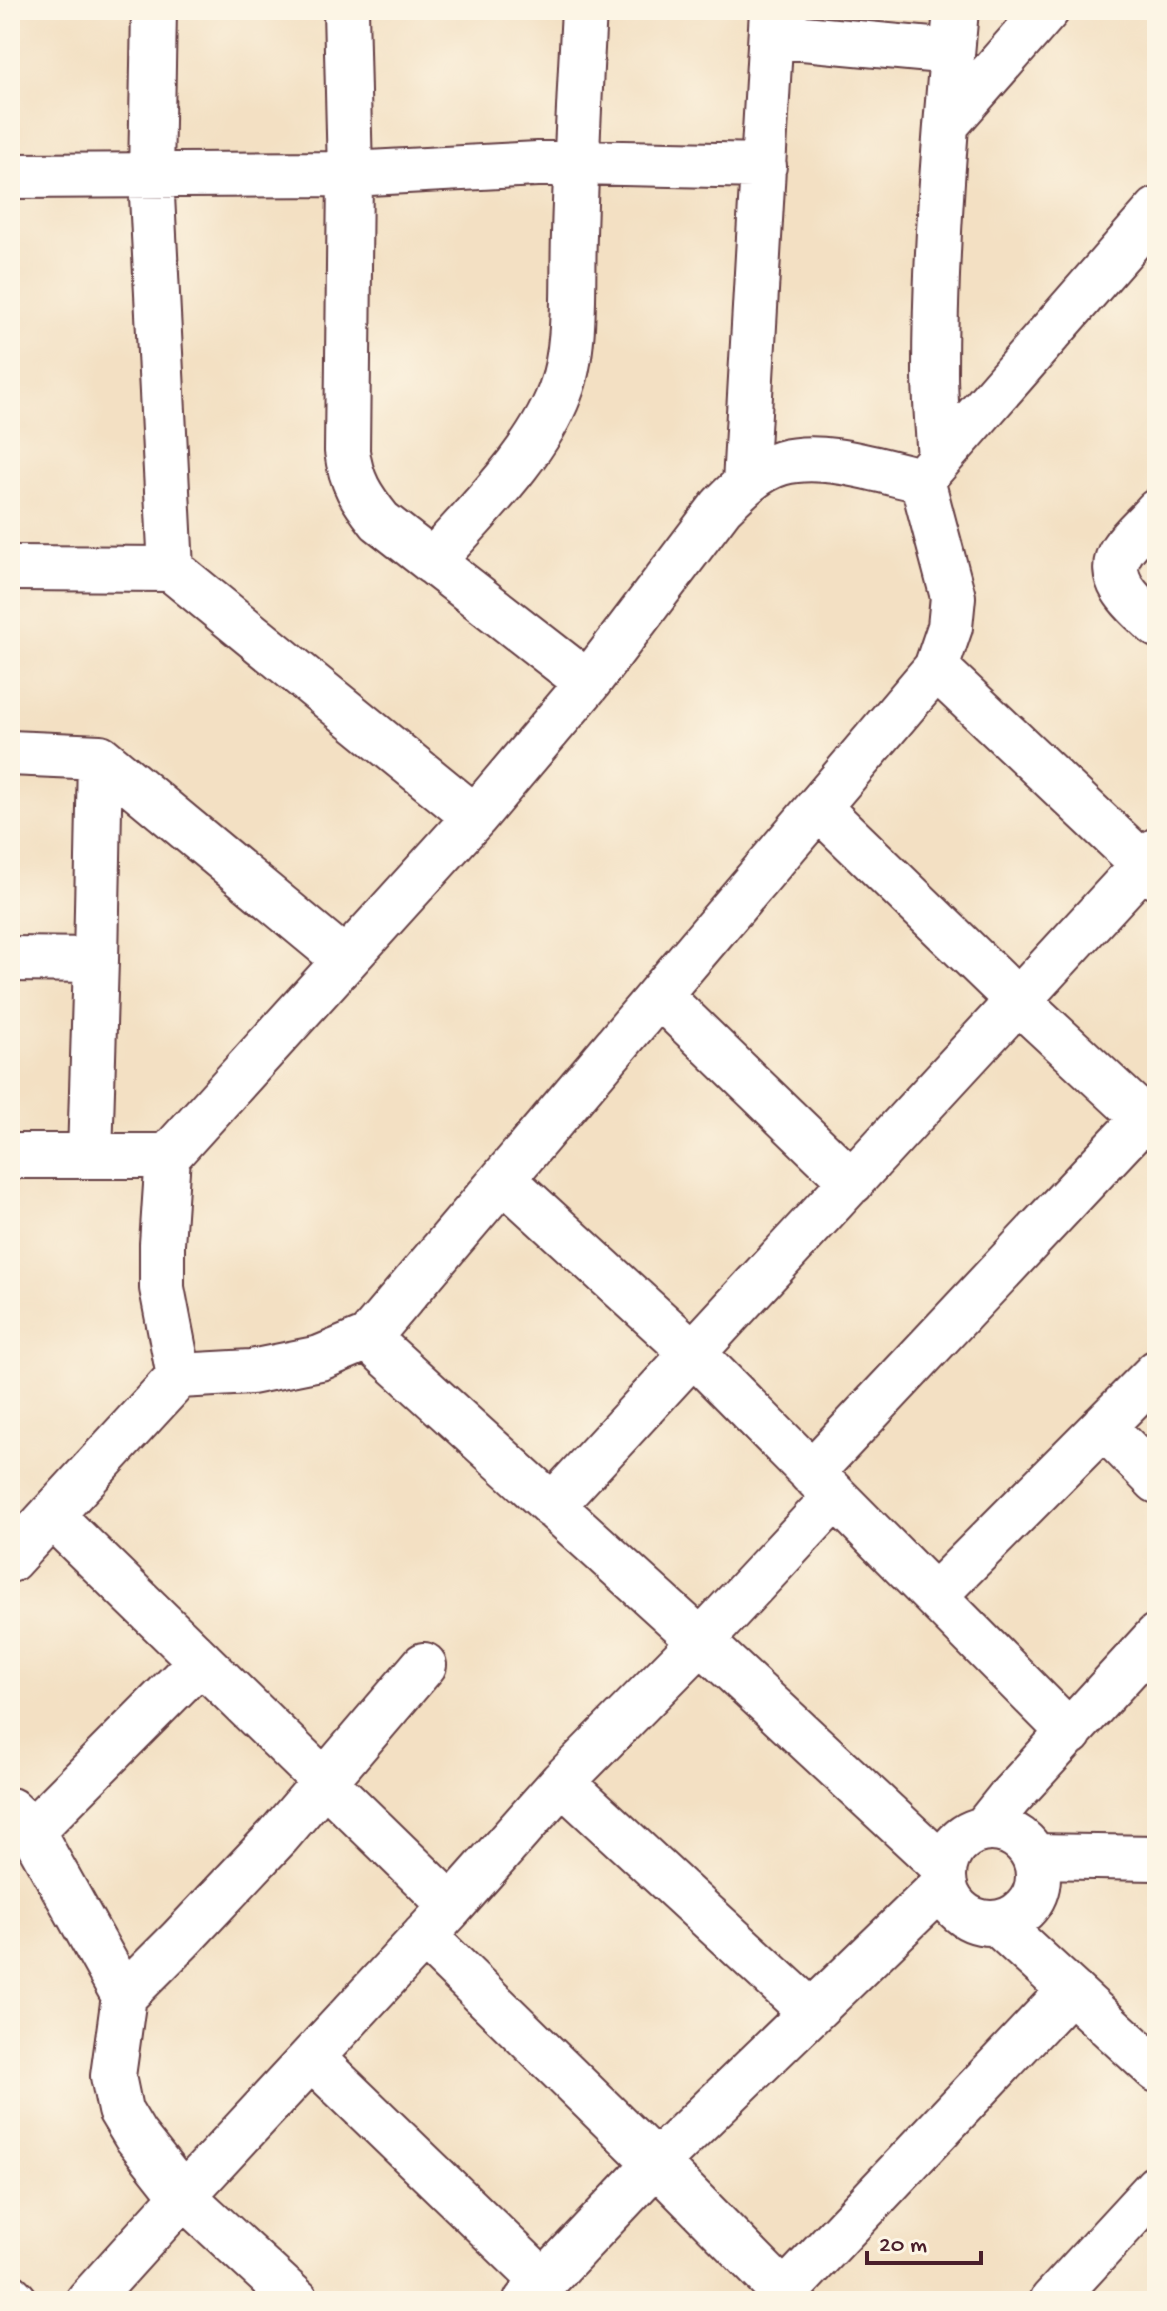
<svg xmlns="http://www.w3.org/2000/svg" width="1167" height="2311" font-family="'Gochi Hand',sans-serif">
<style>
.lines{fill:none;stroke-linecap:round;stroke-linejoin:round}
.street-casing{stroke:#633c42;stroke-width:48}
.street{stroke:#fff;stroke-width:44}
</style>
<rect width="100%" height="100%" fill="#fcf5e5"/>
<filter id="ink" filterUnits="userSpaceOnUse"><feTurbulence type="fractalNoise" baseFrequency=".0125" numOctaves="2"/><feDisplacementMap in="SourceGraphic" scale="16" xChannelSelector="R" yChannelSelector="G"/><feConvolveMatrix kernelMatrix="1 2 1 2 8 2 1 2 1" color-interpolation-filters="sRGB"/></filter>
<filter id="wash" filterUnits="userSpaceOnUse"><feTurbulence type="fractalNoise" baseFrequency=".006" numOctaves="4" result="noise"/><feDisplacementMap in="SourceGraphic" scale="32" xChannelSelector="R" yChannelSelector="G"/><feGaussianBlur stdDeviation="1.8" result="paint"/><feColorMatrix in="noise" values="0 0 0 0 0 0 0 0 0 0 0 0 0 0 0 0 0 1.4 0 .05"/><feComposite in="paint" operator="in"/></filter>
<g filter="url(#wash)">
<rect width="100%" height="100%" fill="#f3e0c3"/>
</g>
<g filter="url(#ink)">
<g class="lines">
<defs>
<path id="street" d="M154,10L151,176L171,569
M346,10L350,174L347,451C351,482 361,497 380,521L588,683
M771,35L952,52
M946,125L1047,10
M10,176L350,174L576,162L764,166
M940,458C938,430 935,401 935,372C935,252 945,130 956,10
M931,469L1157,210
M745,483L772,10
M1157,511C1146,524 1131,536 1122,550C1102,580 1138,607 1157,625
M432,562C475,513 537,454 560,392C577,348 572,284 574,235C576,160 580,85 584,10
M10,568L171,569L475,817
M936,668L1157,877
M10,753L100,757
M819,808L1018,1001L1157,1130
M10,959L96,960L90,1156
M96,960L100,757L345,960
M659,995L852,1182
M10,1156H168L475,817L588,683L721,507C738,490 757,470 781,463C824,451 879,471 922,480L953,597L950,627L936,668L368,1338L320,1358L251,1372L179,1376L162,1288V1244L168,1156
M503,1179L693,1353L1070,1733
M368,1338L701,1641L944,1867
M1103,1426L1157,1481
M811,1473L1144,1118
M552,1506L1157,850
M51,1515L452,1906
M10,1560L179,1376
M934,1596L1157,1372
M562,1782L811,2012
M10,1810L32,1831L124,1996L113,2076L120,2110L135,2135L183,2196L297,2301
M985,1828L1009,1798L1157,1636
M944 1876a47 47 0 1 1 94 0a47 47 0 1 1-94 0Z
M32,1831L201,1661
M1034,1856L1157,1858
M997,1923L1157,2070
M424,1936L656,2163L784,2293
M124,1996L180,1940L279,1835L424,1665
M312,2058L544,2282
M10,2296L15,2301
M88,2301L183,2196L452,1906L562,1782L701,1641L835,1497
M526,2301L656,2163L944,1884
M777,2301L1070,1990
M1052,2301L1157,2187"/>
</defs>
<!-- street casing -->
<use href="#street" class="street-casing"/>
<!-- street -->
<use href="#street" class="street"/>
</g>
</g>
<!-- margin -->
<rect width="1167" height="2311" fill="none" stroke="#fcf5e5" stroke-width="40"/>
<!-- scale -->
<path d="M867 2251v12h114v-12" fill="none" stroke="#4a1f2b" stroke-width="4"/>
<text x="879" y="2251" font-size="24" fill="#4a1f2b" stroke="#fcf5e5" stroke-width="6" paint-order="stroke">20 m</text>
</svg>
